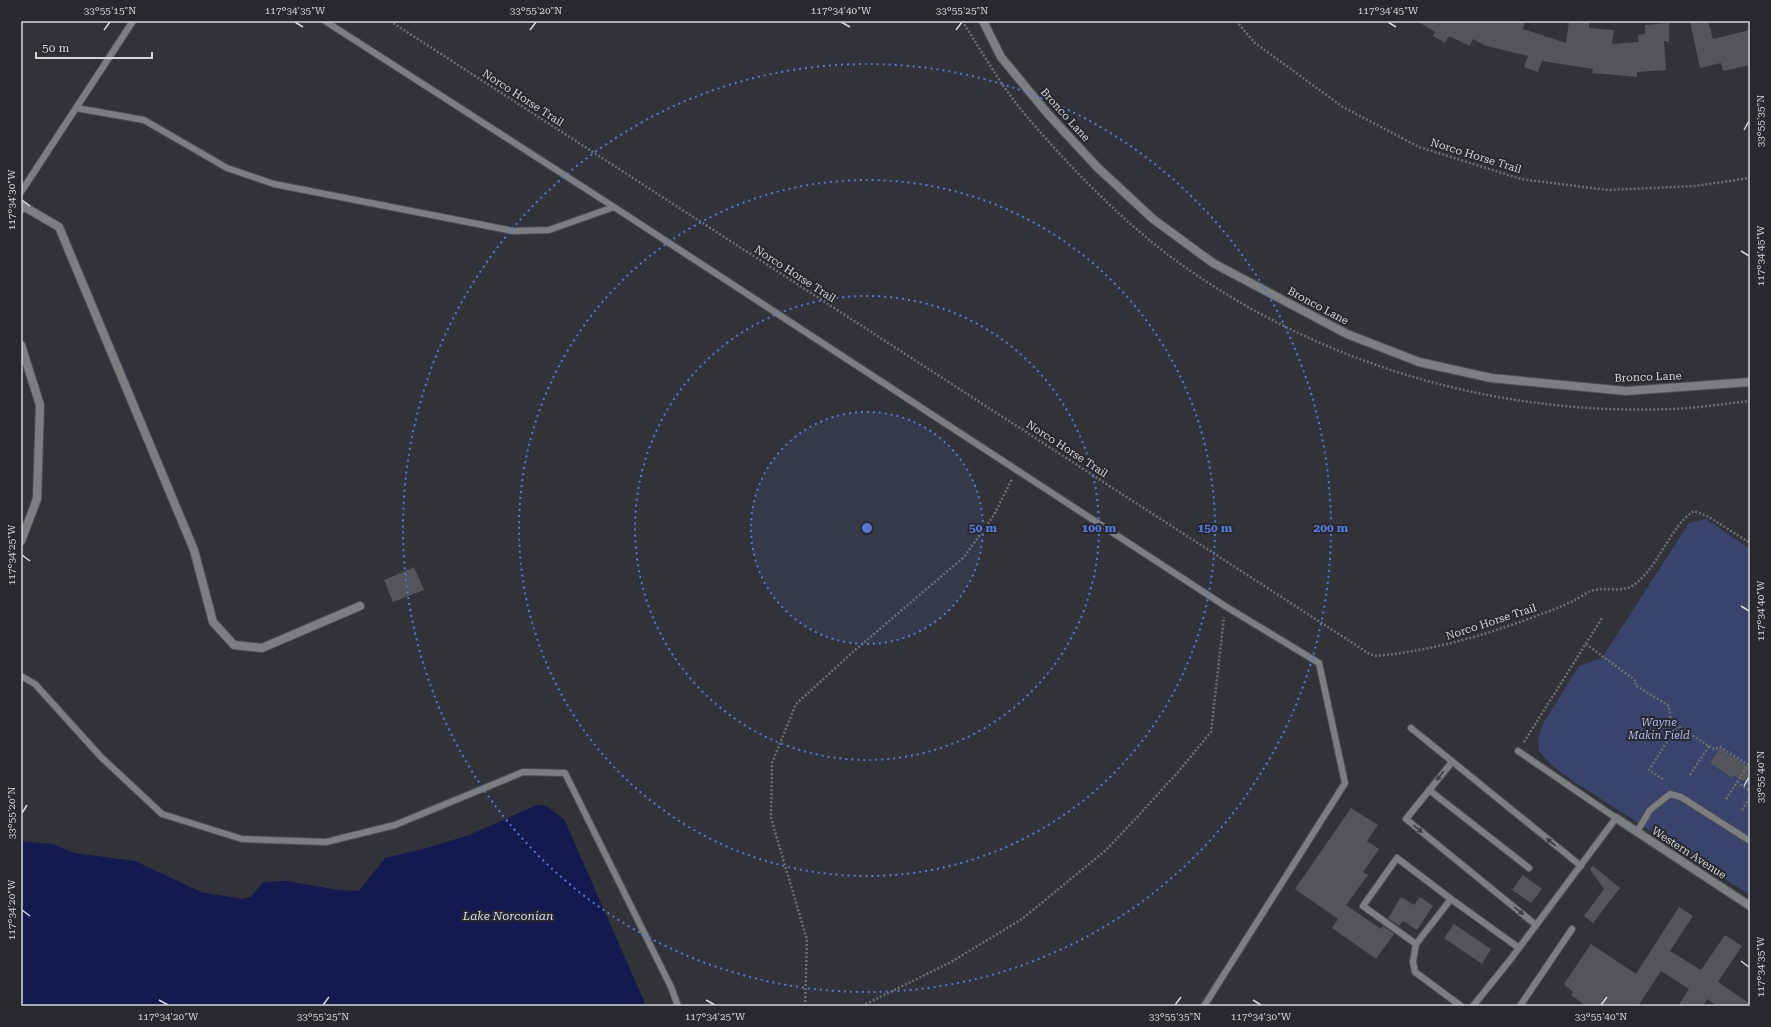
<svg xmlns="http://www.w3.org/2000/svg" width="1771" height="1027" font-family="'Roboto Serif',serif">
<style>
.green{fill:#39436b}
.water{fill:#14194f}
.building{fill:#53555a}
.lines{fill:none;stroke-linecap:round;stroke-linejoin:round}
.service-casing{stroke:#4f5055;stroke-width:8}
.minor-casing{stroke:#4f5055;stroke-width:10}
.tertiary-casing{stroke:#4f5055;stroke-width:10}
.path{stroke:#6c6d71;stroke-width:2.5;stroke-dasharray:2 2;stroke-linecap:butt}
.service{stroke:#7d7e80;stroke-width:6}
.minor{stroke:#7d7e80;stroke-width:8}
.tertiary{stroke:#7d7e80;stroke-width:8}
.oneway{fill:#3d3e42}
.ticks{fill:none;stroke:#d5d6d9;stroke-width:1.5}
.ring{fill:none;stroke:#5477d8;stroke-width:2;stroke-dasharray:2 4}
.labels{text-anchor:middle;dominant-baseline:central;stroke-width:4;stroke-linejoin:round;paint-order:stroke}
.street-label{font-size:11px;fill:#d5d6d9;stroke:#28292e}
.park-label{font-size:11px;font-style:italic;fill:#aebcf1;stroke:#28292e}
.water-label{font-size:12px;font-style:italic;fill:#d7dcee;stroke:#28292e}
.centre{fill:#5477d8;stroke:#28292e;stroke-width:2}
.ring-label{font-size:12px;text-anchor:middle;font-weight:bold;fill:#5477d8;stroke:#28292e;stroke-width:4;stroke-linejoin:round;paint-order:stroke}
.neatline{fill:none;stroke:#d5d6d9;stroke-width:1.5}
.ticks-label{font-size:10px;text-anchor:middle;fill:#d5d6d9}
</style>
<rect width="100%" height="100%" fill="#323338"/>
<!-- green -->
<path class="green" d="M1706,519L1750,549V895L1573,781L1551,765L1539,751L1538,738L1544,722L1579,666L1602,658L1689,523Z"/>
<!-- water -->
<path class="water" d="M537,805L546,806L564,819L644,1001L643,1006H21V841L52,844L74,853L135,861L201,892L241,899L251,897L263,882L285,881L339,890L359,891L385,858L427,848L469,835Z"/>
<!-- building -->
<path class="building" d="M1417,21H1525L1523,29L1566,43L1569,21H1589V28L1614,30L1612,44L1639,42L1638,35L1645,34V25L1669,23V42L1664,41L1666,70L1637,72V77L1592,73L1593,69L1542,61L1538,72L1524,67L1528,56L1486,46L1473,39L1470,46L1449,36L1445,43L1433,36L1435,32Z
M1690,21H1708L1713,39L1750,30V65L1723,71L1721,63L1700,68Z
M414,567L424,590L393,602L384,580Z
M1720,748L1750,768V786L1734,775L1732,778L1710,763Z
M1351,808L1378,825L1367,841L1379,849L1363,872L1368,875L1346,905L1381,929L1383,926L1394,934L1376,959L1332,928L1338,919L1295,889Z
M1593,866L1620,888L1593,923L1584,916L1604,889L1590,869Z
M1523,875L1542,889L1531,903L1512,890Z
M1401,897L1414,905L1420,897L1433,906L1417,930L1403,921L1399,926L1388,918Z
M1679,907L1693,916L1670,951L1701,970L1725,935L1742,946L1718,982L1750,1004V1006H1718L1707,999L1703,1006H1678L1689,989L1661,971L1638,1006H1586L1571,995L1573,992L1564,984L1591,944L1636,974Z
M1454,924L1491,949L1482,964L1444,938Z"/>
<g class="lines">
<defs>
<path id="service" d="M325,21L614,207L1225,606L1319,663L1345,783L1204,1006
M76,108L144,120L227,168L274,184L513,231L549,230L614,207
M21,192L133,21
M21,676L35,684L101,757L162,814L242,839L326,842L395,825L523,772L565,773L671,987L678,1006
M1411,728L1581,866
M1452,762L1406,819L1536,925
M1429,790L1529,868
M1637,832L1650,810L1670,794L1681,797L1750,841
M1451,899L1519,948
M1416,944L1363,906L1397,858L1451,899L1416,944L1413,962L1415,972L1461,1006
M1473,1006L1510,960L1616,818L1518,751
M1520,1006L1572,929"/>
<path id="minor" d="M983,21L1001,57L1048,114L1097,167L1153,219L1213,263L1347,334L1419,362L1491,378L1626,391L1750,382
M21,209L23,206L59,227L194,550L213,622L234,645L262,648L360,606
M21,345L40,405L37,499L21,541"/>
<path id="tertiary" d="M1616,818L1750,906"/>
</defs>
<!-- service casing -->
<use href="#service" class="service-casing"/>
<!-- minor casing -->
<use href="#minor" class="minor-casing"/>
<!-- tertiary casing -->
<use href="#tertiary" class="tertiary-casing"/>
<!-- path -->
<path class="path" d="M390,21L1368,653L1375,656C1433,651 1490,634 1544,613C1555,609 1565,605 1575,600C1580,598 1585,593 1591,591C1605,586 1622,594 1635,584C1659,566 1671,525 1694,511L1709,517L1750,543
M962,21C983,53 1002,88 1028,118C1069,166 1120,219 1171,257C1315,363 1493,416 1671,409C1697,408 1724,404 1750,401
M1236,21L1255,43L1343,107L1419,147L1521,179L1608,190L1695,186L1750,178
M1586,644L1636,681L1635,685L1669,706L1671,722L1709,746L1690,775
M1524,742L1602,618
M1709,746L1714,749L1720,747L1750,766
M1663,779L1649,770L1677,726
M1737,782L1750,791
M1726,799L1748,765
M1742,810L1750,797
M805,1006L807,940L771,818L772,763L796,704L854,651L964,557L994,515L1012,479
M862,1006L951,962L1022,919L1106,850L1140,814L1178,772L1211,732L1224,617"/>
<!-- service -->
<use href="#service" class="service"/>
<!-- minor -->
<use href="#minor" class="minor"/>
<!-- tertiary -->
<use href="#tertiary" class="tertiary"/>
</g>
<!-- one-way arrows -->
<defs><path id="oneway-solid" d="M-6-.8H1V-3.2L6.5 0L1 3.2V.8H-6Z"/></defs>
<g class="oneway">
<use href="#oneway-solid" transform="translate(1440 776) rotate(129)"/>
<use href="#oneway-solid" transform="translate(1418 829) rotate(39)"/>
<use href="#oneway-solid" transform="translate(1551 842) rotate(-141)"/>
<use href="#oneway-solid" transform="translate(1519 911) rotate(39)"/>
</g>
<!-- ticks -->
<path class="ticks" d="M295,22L303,27M841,22L850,27M1388,22L1396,27M104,30L110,22M530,30L536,22M956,30L962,22M1744,130L1749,121M22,200L30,206M1741,251L1749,256M22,555L30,561M1741,606L1749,611M1744,786L1749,777M22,813L27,805M22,910L30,916M1741,961L1749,967M159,1000L168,1005M706,1000L715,1005M1253,1000L1261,1005M323,1005L329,997M1175,1005L1181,997M1601,1005L1607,997"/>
<!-- distance rings -->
<circle cx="867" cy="528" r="116" fill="#5477d8" fill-opacity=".12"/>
<g class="ring">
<circle cx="867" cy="528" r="116"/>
<circle cx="867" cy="528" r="232"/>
<circle cx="867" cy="528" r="348"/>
<circle cx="867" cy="528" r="464"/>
</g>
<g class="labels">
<!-- street labels -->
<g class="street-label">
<text transform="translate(523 98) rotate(33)">Norco Horse Trail</text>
<text transform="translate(1065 115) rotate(48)">Bronco Lane</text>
<text transform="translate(1476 156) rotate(17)">Norco Horse Trail</text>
<text transform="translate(795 274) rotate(33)">Norco Horse Trail</text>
<text transform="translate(1318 306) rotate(28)">Bronco Lane</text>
<text transform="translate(1648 377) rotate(-2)">Bronco Lane</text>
<text transform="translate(1067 449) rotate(33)">Norco Horse Trail</text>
<text transform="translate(1491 622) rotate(-18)">Norco Horse Trail</text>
<text transform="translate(1689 853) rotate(33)">Western Avenue</text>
</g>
<!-- park labels -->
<g class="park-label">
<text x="1659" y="722">Wayne<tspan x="1659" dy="13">Makin Field</tspan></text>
</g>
<!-- water labels -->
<g class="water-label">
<text x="508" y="916">Lake Norconian</text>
</g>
</g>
<circle cx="867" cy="528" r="6" class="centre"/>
<g class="ring-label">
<text x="983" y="532">50 m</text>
<text x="1099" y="532">100 m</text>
<text x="1215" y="532">150 m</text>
<text x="1331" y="532">200 m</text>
</g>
<!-- border -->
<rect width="1771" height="1027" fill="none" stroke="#28292e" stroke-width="44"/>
<!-- scale -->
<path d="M36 52v6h116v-6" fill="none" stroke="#d5d6d9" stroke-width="2"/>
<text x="42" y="52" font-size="12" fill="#d5d6d9" stroke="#28292e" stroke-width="3" paint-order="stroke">50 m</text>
<rect x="22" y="22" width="1727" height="983" class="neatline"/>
<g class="ticks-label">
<text x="110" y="14">33°55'15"N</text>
<text x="295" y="14">117°34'35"W</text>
<text x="536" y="14">33°55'20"N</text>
<text x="841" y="14">117°34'40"W</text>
<text x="962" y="14">33°55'25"N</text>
<text x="1388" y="14">117°34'45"W</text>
<text transform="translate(1760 121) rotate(-90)" y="4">33°55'35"N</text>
<text transform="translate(11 200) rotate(-90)" y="4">117°34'30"W</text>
<text transform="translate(1760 256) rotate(-90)" y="4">117°34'45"W</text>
<text transform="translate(11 555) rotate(-90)" y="4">117°34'25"W</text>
<text transform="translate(1760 611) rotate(-90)" y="4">117°34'40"W</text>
<text transform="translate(1760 777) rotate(-90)" y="4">33°55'40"N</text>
<text transform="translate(11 813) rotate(-90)" y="4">33°55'20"N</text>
<text transform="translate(11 910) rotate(-90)" y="4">117°34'20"W</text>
<text transform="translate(1760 967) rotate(-90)" y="4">117°34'35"W</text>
<text x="168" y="1020">117°34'20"W</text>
<text x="323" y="1020">33°55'25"N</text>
<text x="715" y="1020">117°34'25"W</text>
<text x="1175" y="1020">33°55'35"N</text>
<text x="1261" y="1020">117°34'30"W</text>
<text x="1601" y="1020">33°55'40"N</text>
</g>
</svg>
